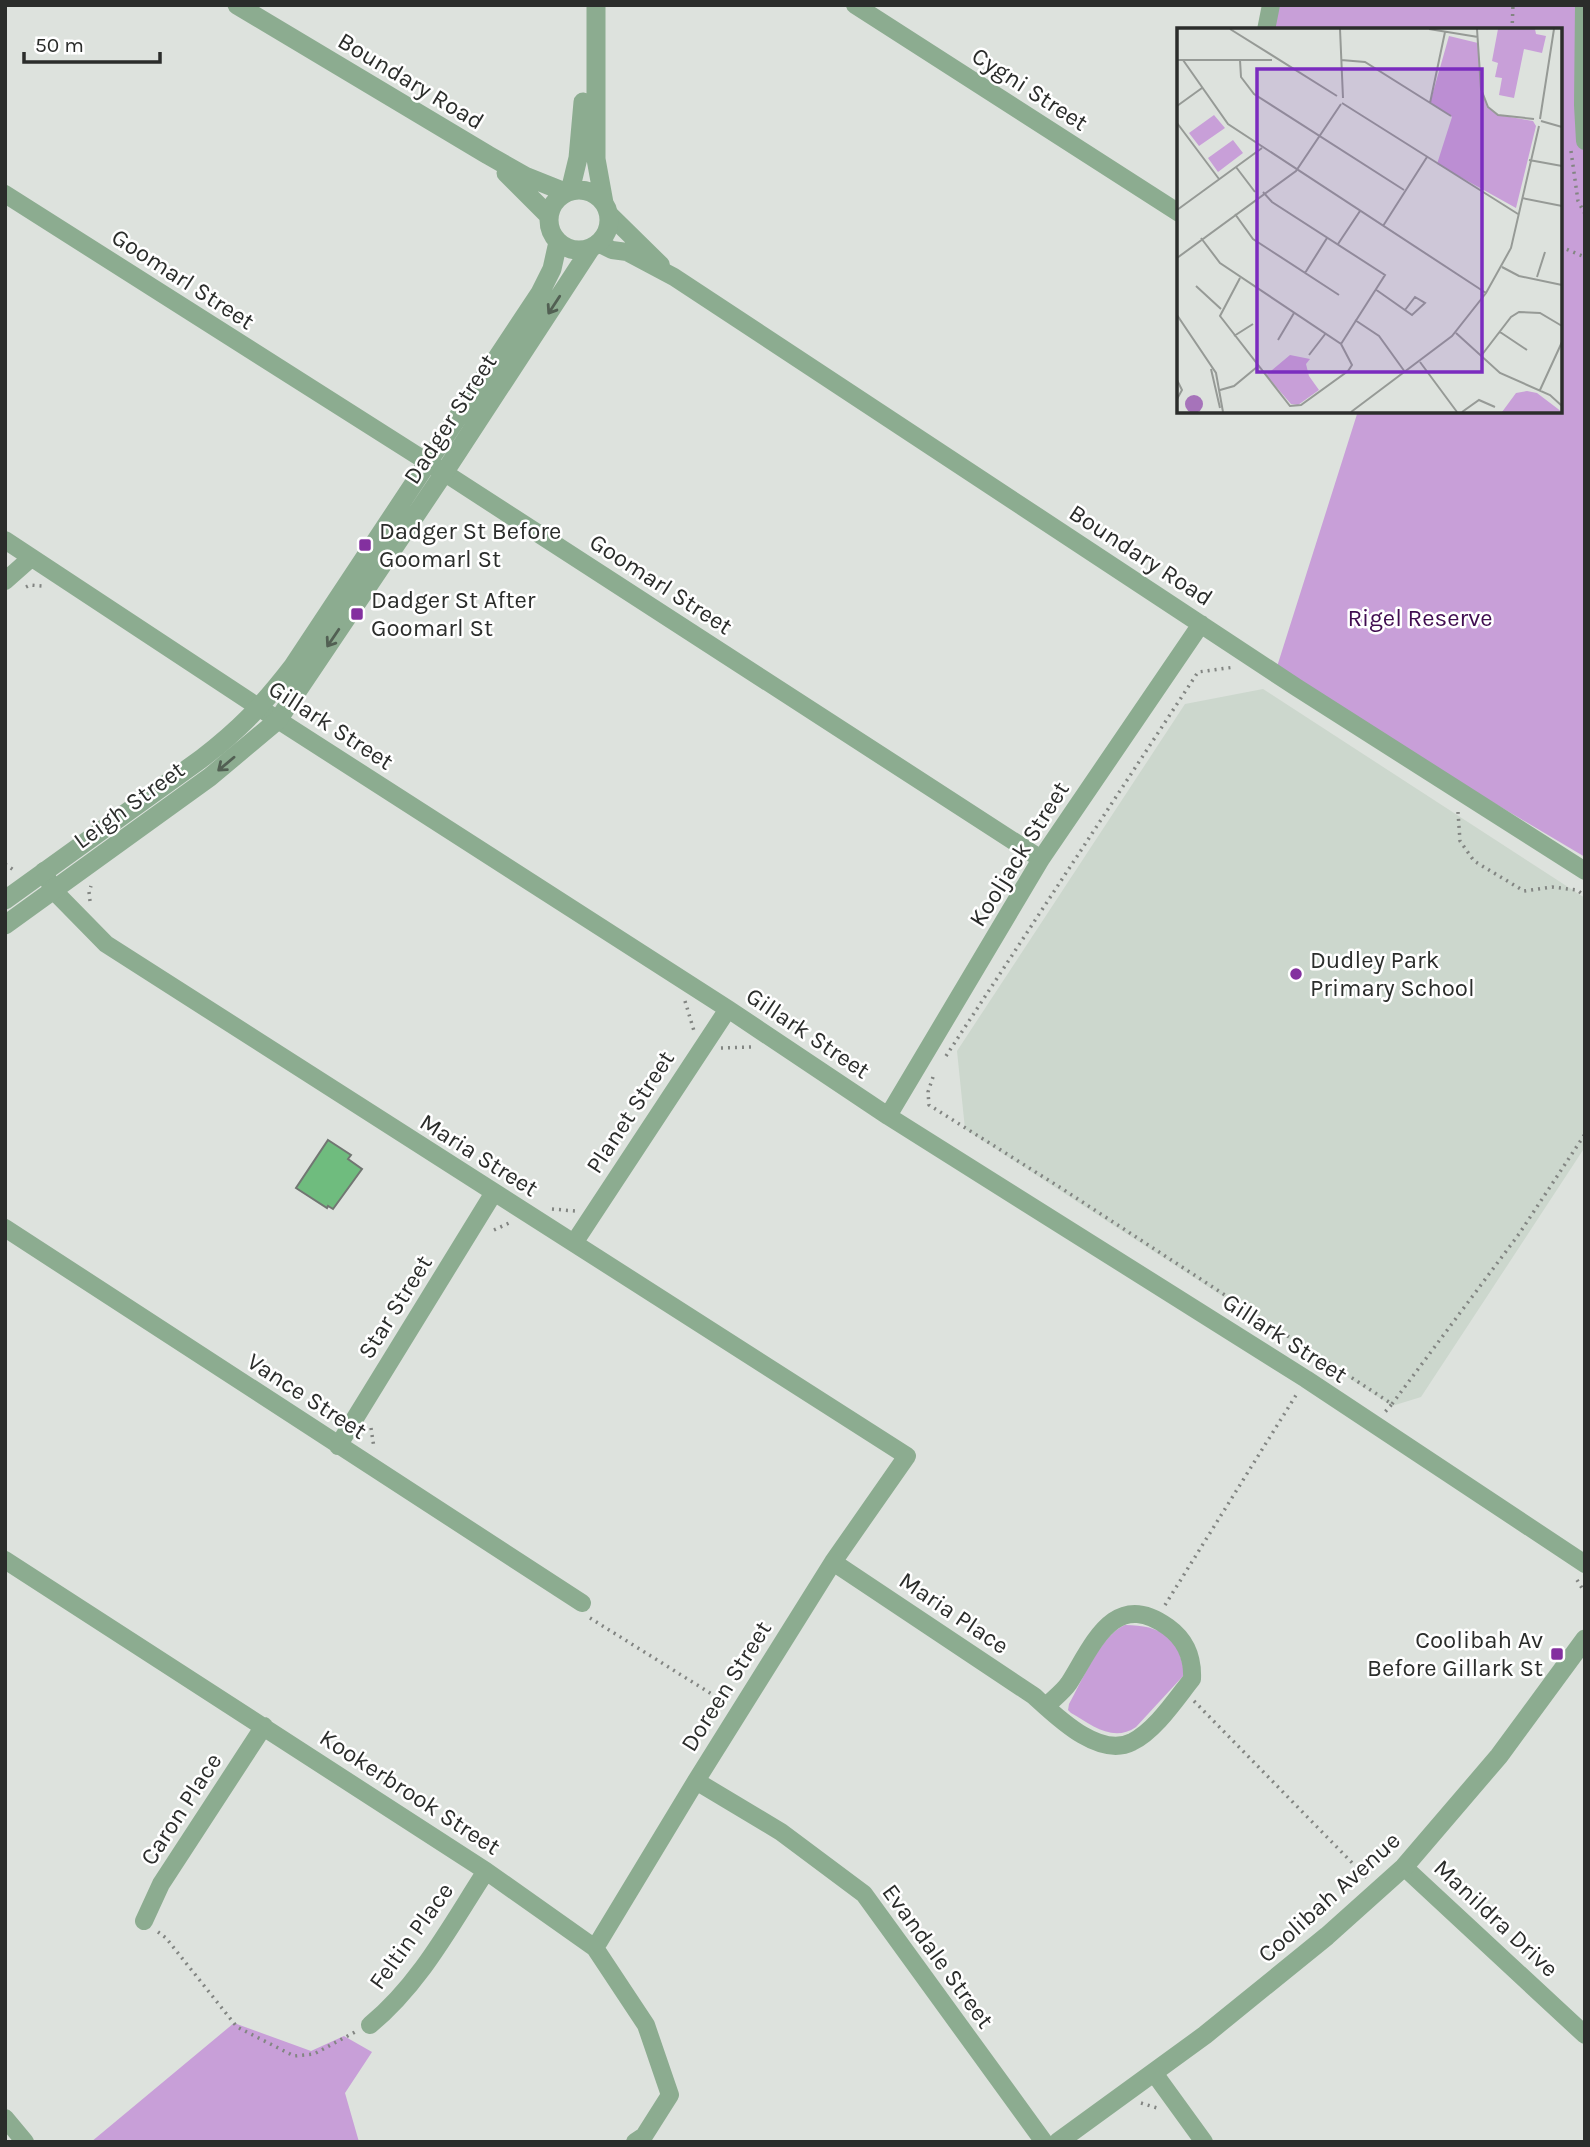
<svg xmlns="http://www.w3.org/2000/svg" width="1590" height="2147" font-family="Karla,sans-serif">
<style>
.built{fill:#ccd7cd}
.green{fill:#c89fd8}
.building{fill:#6fbc7e;stroke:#717672;stroke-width:2}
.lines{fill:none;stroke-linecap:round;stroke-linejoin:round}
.path{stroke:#828582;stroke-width:3.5;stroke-dasharray:2 5;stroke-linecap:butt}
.minor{stroke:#8cac90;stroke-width:18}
.tertiary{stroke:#8cac90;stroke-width:19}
.oneway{stroke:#526053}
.poi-dot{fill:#83309f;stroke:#fff;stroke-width:2.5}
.labels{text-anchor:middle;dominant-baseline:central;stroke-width:5;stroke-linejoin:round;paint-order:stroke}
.street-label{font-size:24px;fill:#2b2d2b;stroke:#fff}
.poi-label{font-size:24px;fill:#2b2d2b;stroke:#fff;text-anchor:start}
.park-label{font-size:24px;fill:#400d50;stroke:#fff}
.inset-road{fill:none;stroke:#969a96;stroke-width:2}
.view{fill:#7b2cbf;fill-opacity:0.15;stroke:#7b2cbf;stroke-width:3.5}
.inset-edge{fill:none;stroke:#2b2d2b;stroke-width:3.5}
</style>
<rect width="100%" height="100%" fill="#dde2dd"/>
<!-- built -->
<path class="built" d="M1263,689L1585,898V1147L1421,1397L1392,1406L965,1129L957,1051L1185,704Z"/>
<!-- green -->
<path class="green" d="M1279,5H1584L1585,857L1275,673L1358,411H1560V30H1273Z
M1125,1625C1161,1625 1181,1638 1184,1675L1136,1727C1113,1743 1092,1725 1071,1713L1068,1710L1069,1704C1082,1681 1101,1635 1125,1625Z
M234,2023L311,2051L344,2036L372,2052L345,2093L359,2142H91Z"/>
<!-- building -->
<path class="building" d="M328,1140L351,1155L348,1159L362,1169L333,1209L328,1206L327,1208L296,1188Z"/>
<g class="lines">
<!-- path -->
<path class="path" d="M1512,30L1513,5
M1571,151L1578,201L1585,214
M1560,250L1566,249L1585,257
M26,587L30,585L42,586
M1458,812L1460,841L1474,861L1524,891L1552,887L1577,890L1585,896
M5,864L15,871
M90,901L89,892L91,886
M685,1001L694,1031
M721,1048L752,1047
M946,1056L1198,672L1235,667
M933,1077L928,1092L929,1105L1061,1188L1392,1404L1385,1412
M552,1209L575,1211
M494,1230L509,1223
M1392,1404L1519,1234L1585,1134
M371,1428L374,1448
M1577,1580L1585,1593
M1165,1605L1298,1392
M590,1618L726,1703
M1194,1701L1368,1879
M158,1932L166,1938L237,2027L294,2056L314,2054L355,2032
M1141,2103L1157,2108"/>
<!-- minor -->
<path class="minor" d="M855,5L1179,213
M1584,5L1583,105L1585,141
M1266,30L1271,5
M5,194L451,477L1041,859
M609,214L661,265
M598,243L612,250L627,252L674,277L1296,687L1585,871
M5,540L278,720L728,1009L888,1116L1306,1379L1585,1564
M5,581L31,558
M44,871L53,890L106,944C372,1116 640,1285 907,1456L833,1562L696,1781L595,1948
M888,1116L1041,859L1201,624
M5,1228L582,1603
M574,1243L728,1009
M338,1446L493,1194
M5,1560L486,1871L595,1948L646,2025L670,2095L644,2136L635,2142
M833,1562L1034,1696C1056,1716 1099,1759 1132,1742C1155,1731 1176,1699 1192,1679C1193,1657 1186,1640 1168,1627C1114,1588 1093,1645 1069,1683C1063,1692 1053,1699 1046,1706
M696,1781L781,1832L864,1894L1044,2142
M1404,1867L1585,2035
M144,1921L161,1884L264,1726
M370,2025C420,1984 451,1925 486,1871
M1154,2073L1204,2142
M5,2118L25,2142"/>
<!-- tertiary -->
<path class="tertiary" d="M237,5L488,155L525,176L565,192
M596,5V159L604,203
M506,173L549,216
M549 220a30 30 0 1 1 60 0a30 30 0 1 1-60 0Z
M570,191L578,158L583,102
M5,900L201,759C240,729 263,705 293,666L540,293L552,269L558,242
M5,925L210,777L278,720L444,473L591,248
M1058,2142L1205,2035L1327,1936L1404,1867L1499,1756L1585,1639"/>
</g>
<!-- one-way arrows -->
<defs><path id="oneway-shaft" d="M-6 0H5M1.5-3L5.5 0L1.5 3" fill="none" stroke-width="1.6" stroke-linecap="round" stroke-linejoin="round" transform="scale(1.75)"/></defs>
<g class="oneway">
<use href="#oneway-shaft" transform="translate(554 305) rotate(123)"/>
<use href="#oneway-shaft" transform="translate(333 638) rotate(124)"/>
<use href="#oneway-shaft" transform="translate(226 764) rotate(140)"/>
</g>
<!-- markers -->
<g class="poi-dot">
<rect x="358" y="538" width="14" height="14" rx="3.5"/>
<rect x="350" y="607" width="14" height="14" rx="3.5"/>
<circle cx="1296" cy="974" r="7"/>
<rect x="1550" y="1647" width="14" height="14" rx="3.5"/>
</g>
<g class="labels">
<!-- street labels -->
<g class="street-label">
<text transform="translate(411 81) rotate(31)">Boundary Road</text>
<text transform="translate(1030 89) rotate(33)">Cygni Street</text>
<text transform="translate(183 279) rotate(33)">Goomarl Street</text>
<text transform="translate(450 419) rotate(-57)">Dadger Street</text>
<text transform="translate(1141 555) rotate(33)">Boundary Road</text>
<text transform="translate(661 584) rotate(33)">Goomarl Street</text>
<text transform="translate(331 725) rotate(33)">Gillark Street</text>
<text transform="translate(129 805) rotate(-36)">Leigh Street</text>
<text transform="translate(1019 854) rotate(-58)">Kooljack Street</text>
<text transform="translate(808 1033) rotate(34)">Gillark Street</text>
<text transform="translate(630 1112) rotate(-57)">Planet Street</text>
<text transform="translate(479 1155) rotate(32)">Maria Street</text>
<text transform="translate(395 1307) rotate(-58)">Star Street</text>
<text transform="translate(1285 1338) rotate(33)">Gillark Street</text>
<text transform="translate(307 1396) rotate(33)">Vance Street</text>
<text transform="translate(954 1613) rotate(34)">Maria Place</text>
<text transform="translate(726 1686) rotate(-58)">Doreen Street</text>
<text transform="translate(410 1792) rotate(33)">Kookerbrook Street</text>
<text transform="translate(181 1809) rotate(-57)">Caron Place</text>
<text transform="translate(1329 1897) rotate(-42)">Coolibah Avenue</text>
<text transform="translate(1496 1918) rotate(43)">Manildra Drive</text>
<text transform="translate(411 1936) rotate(-54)">Feltin Place</text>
<text transform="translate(938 1956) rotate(54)">Evandale Street</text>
</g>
<!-- poi labels -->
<g class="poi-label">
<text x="379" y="531">Dadger St Before<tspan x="379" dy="28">Goomarl St</tspan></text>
<text x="371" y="600">Dadger St After<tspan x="371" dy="28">Goomarl St</tspan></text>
<text x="1310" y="960">Dudley Park<tspan x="1310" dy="28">Primary School</tspan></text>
<text x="1543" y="1640" text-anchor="end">Coolibah Av<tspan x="1543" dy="28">Before Gillark St</tspan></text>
</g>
<!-- park labels -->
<g class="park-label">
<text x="1420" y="618">Rigel Reserve</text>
</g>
</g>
<!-- overview -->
<g transform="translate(1177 28)">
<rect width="385" height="385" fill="#dde2dd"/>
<path d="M321,1H358L359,6L369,8L365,25L347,21L337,70L322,67L325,50L318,49L321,35L315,33ZM272,8L301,15L304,61L311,79L321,87L356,93L359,98L339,180L260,136L275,89L253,75ZM37,87L48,100L22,118L12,105ZM56,112L66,125L41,144L31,130ZM113,327L133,331L129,336L132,348L142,362L121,377L114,376L89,347ZM350,363L360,365L385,384H325L339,365Z" fill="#c89fd8"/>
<path d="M8 376a9 9 0 1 1 18 0a9 9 0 1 1-18 0Z" fill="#a673ba"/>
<path class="inset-road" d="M53,1L160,68M163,1L166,70M252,1L301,9M300,1L304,61L311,79L321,87L357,91M0,32H95M6,32L51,96L309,265M63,32L64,49L77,66L227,162M164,32L188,34L274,88M165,75L341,186M253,75L268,4M0,78L25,60M363,91L377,1M364,93L385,99M0,95L42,151M352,132L385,138M59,139L78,164M86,164L95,174L208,247L164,316M345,170L385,178M0,182L85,120M58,186L76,211L162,267M206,198L250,129M24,210L43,235L164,316L175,337L171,343L124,377L113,378L43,288L63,250M161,216L183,183M0,230L119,143L164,76M325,239L342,248L385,257M128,245L150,210M360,249L368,224M19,258L44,281M198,261L235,287L248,275L238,269L228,282M0,287L39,345L46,384M178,292L202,308L228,344M323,304L350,322M279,305L323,345L373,367L385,378M57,308L76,296M101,312L117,285M132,327L149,305M304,328L334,289L342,284L363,285L385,298M243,334L280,384M34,341L43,380M0,352L5,362L0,371M43,362L57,358L80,339M363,362L385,314M174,384L275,308L309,265L334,220L362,98M285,384L302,372L318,379"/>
<path class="view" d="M80,41H305V344H80Z"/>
<rect width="385" height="385" class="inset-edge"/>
</g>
<!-- border -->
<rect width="1590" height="2147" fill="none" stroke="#2b2d2b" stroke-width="14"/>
<!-- scale -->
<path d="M24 52v10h136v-10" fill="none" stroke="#2b2d2b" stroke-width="3.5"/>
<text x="35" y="52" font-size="21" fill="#2b2d2b" stroke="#ffffff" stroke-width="5" paint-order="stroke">50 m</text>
</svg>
